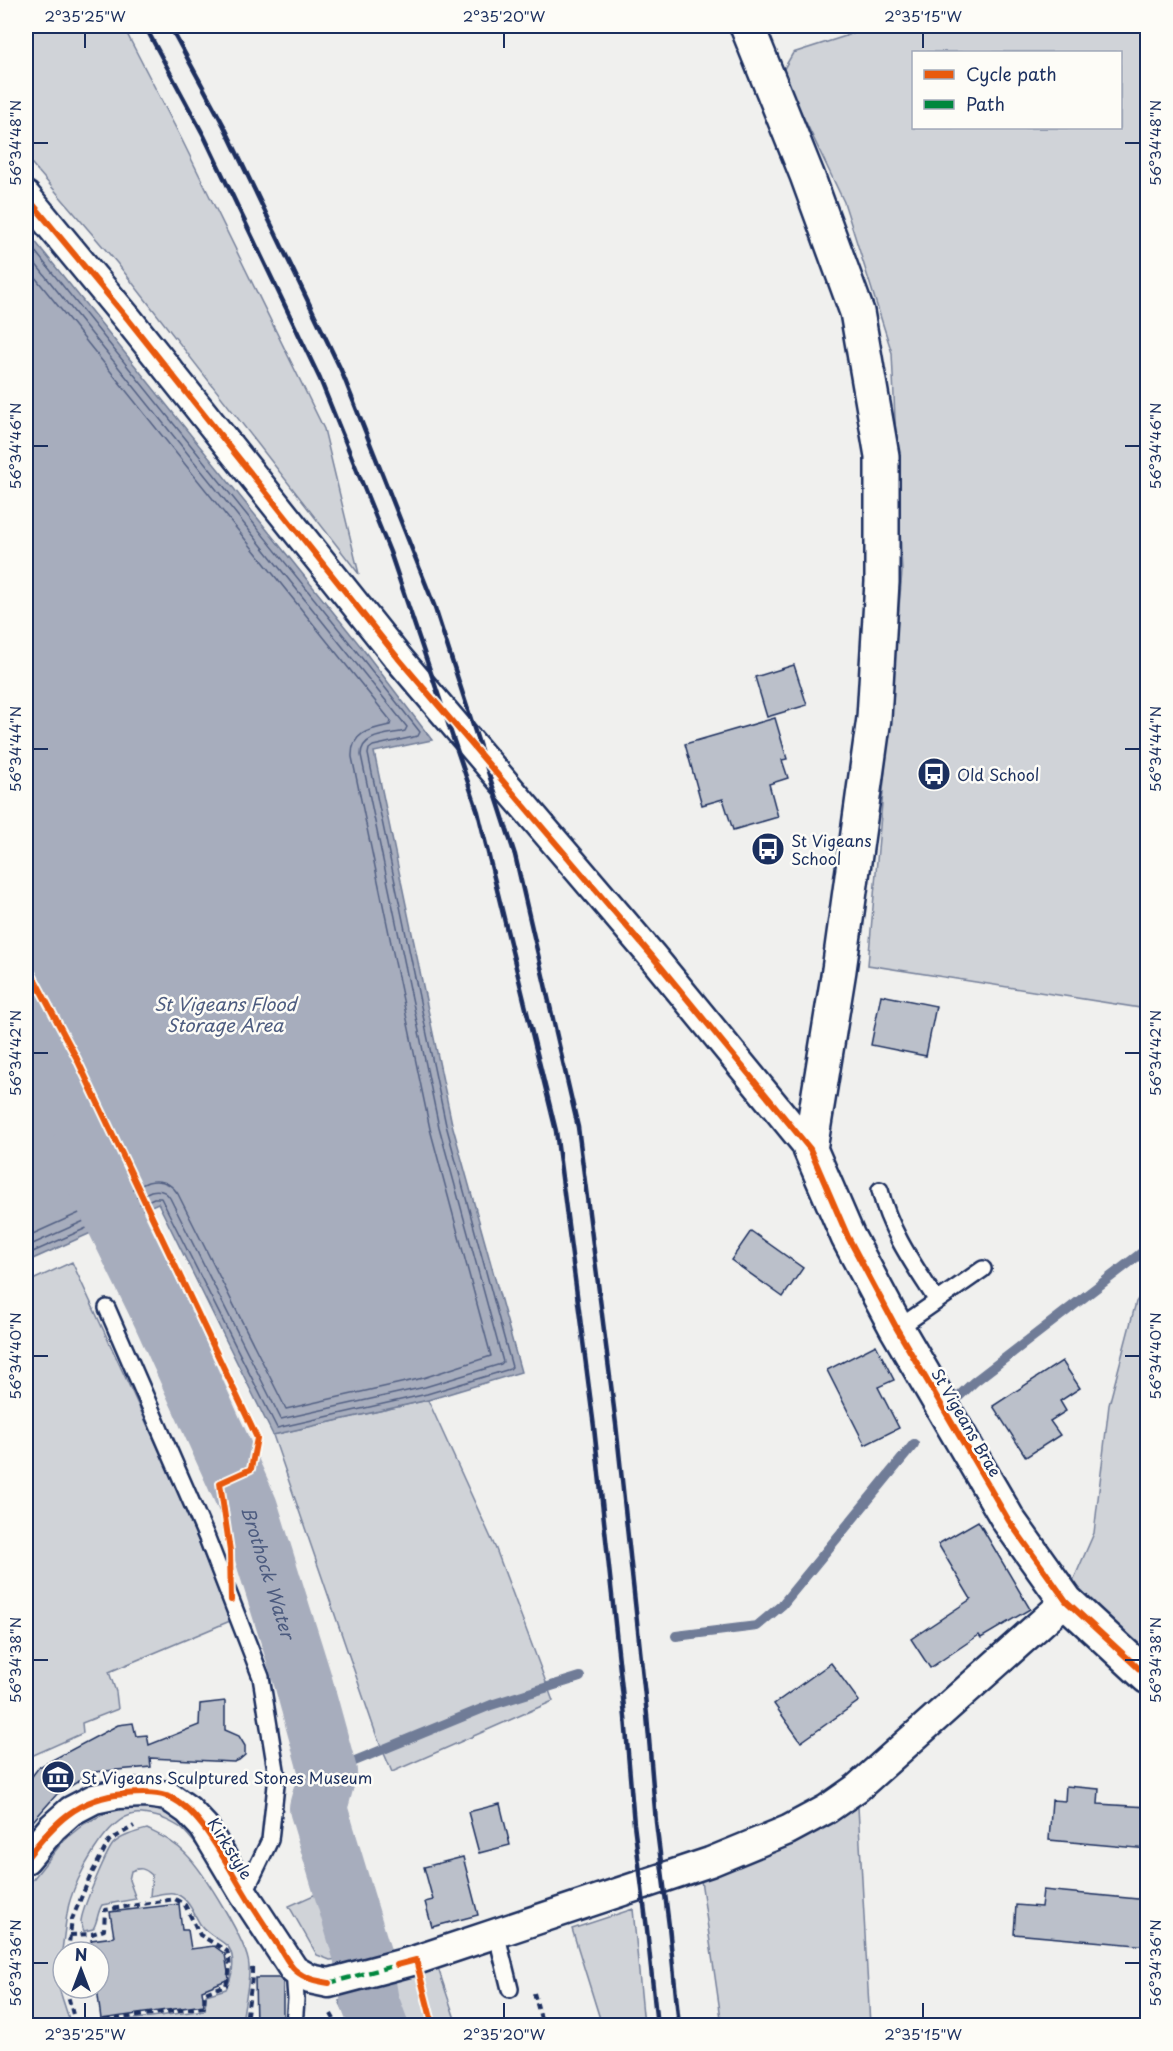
<svg xmlns="http://www.w3.org/2000/svg" width="1173" height="2051" font-family="'Playpen Sans',sans-serif">
<style>
.green{fill:#d0d3d8;stroke:#76819b;stroke-width:1.5;fill-rule:evenodd}
.water{fill:#a7adbd;stroke:#6f7b97;stroke-width:1.5}
.lines{fill:none;stroke-linecap:round;stroke-linejoin:round}
.shore{stroke:#536184;stroke-width:1.5}
.stream{stroke:#6f7b97;stroke-width:10}
.river{stroke:#a7adbd;stroke-width:58}
.building{fill:#bbc0ca;stroke:#1b2f5e;stroke-width:1.5}
.lane-casing{stroke:#1b2f5e;stroke-width:20}
.street-casing{stroke:#1b2f5e;stroke-width:33}
.secondary-casing{stroke:#1b2f5e;stroke-width:38}
.path{stroke:#1b2f5e;stroke-width:4;stroke-dasharray:6 4.5;stroke-linecap:butt}
.lane{stroke:#fdfcf7;stroke-width:15}
.street{stroke:#fdfcf7;stroke-width:28}
.secondary{stroke:#fdfcf7;stroke-width:33}
.rail{stroke:#1b2f5e;stroke-width:4.5}
.quiet{stroke:#00873e;stroke-width:4.5;stroke-dasharray:9 4.5;stroke-linecap:butt}
.cycleway-casing{stroke:#fdfcf7;stroke-width:10}
.cycleway{stroke:#e8590c;stroke-width:6}
.ticks{fill:none;stroke:#1b2f5e;stroke-width:2}
.labels{text-anchor:middle;dominant-baseline:central;stroke-width:5;stroke-linejoin:round;paint-order:stroke}
.poi-label{font-size:16px;fill:#1b2f5e;stroke:#fdfcf7;text-anchor:start}
.street-label{font-size:16px;fill:#1b2f5e;stroke:#fdfcf7}
.water-label{font-size:18px;font-style:italic;fill:#4c5b7f;stroke:#fdfcf7}
.neatline{fill:none;stroke:#1b2f5e;stroke-width:2}
.ticks-label{font-size:15px;text-anchor:middle;fill:#1b2f5e}
</style>
<rect width="100%" height="100%" fill="#f0f0ee"/>
<filter id="ink" filterUnits="userSpaceOnUse"><feTurbulence type="fractalNoise" baseFrequency=".0167" numOctaves="2"/><feDisplacementMap in="SourceGraphic" scale="12" xChannelSelector="R" yChannelSelector="G"/><feConvolveMatrix kernelMatrix="1 2 1 2 8 2 1 2 1" color-interpolation-filters="sRGB"/></filter>
<g filter="url(#ink)">
<!-- green -->
<path class="green" d="M26,26H123L182,140L324,429L359,574L117,263L26,157Z
M877,26H1147V1009L868,965L902,572L892,353L844,202L782,72L793,53ZM914,52H1120V128H914Z
M72,1262L183,1502L230,1621L109,1672L116,1692L118,1709L82,1723L83,1733L29,1757L26,1761V1283Z
M1147,1285V1667L1070,1588L1094,1533L1109,1405L1136,1302Z
M428,1400L496,1549L553,1701L392,1772L377,1737L273,1435Z
M135,1807H150L185,1822L206,1857C198,1848 191,1837 182,1829C176,1824 168,1821 162,1818C154,1816 143,1813 135,1814C106,1818 76,1878 69,1904C65,1918 61,1972 56,1979L71,2025H26V1888L64,1840L84,1824L102,1815L118,1809Z
M858,1807L870,2025H722L701,1880Z
M147,1829C161,1836 175,1842 186,1854C203,1871 248,1943 249,1966C250,1986 243,2006 242,2025H89L205,2010L206,1995L226,1989C232,1978 236,1960 229,1948C223,1940 207,1935 200,1924C193,1913 189,1897 173,1893C167,1892 157,1895 150,1896L152,1875C144,1868 140,1867 131,1871L129,1880L136,1899L102,1905C97,1913 98,1921 93,1929L84,1931C83,1928 81,1925 81,1922C81,1911 106,1853 113,1844C121,1836 136,1832 147,1829Z
M325,1890L352,1958L330,1960L317,1955L289,1906Z
M633,1909L644,2025H586L601,2022L572,1929Z
M437,1965L457,2025H351L339,2001Z"/>
<!-- water -->
<path class="water" d="M26,230L362,648L432,740L374,752L452,1124L521,1372L428,1400L273,1435L158,1203L26,1262Z"/>
<g class="lines">
<!-- shore -->
<path class="shore" d="M26,240L357,652L420,732L418,736L373,746L369,749L368,754L446,1125L512,1367L510,1369L427,1394L277,1428L161,1198H154L26,1255
M26,252L407,727L405,731C389,735 361,734 361,755L439,1127L503,1362L501,1364L425,1387L281,1419L170,1198C166,1191 159,1189 151,1191L26,1247
M26,266L391,721L390,725C371,729 351,732 352,757L430,1129L491,1356L423,1378L286,1409L178,1194C171,1183 161,1179 148,1182L26,1237"/>
<!-- stream -->
<path class="stream" d="M955,1400L974,1382L1148,1248
M676,1636L757,1626L782,1605L914,1444
M328,1772L491,1705L580,1677"/>
<!-- river -->
<path class="river" id="s1" d="M80,1149L161,1314L249,1508L303,1681L328,1772L318,1808L362,1954L370,2002L379,2026"/>
</g>
<!-- building -->
<path class="building" d="M794,665L807,705L767,717L755,677Z
M775,718L787,759L782,760L788,778L769,784L778,817L733,830L723,799L702,805L685,744Z
M881,995L936,1006L926,1056L871,1045Z
M751,1231L803,1268L783,1297L731,1260Z
M876,1345L894,1380L878,1387L899,1428L865,1445L827,1370Z
M1062,1361L1080,1388L1060,1401L1066,1411L1050,1421L1060,1435L1026,1457L993,1406Z
M978,1521L1030,1609L981,1638L979,1635L930,1668L911,1639L971,1599L938,1544Z
M831,1663L859,1701L801,1742L774,1704Z
M225,1701V1730L239,1736L245,1746V1755L239,1760L234,1762L150,1758L151,1767L94,1772L57,1794L26,1829V1784L39,1767L118,1725L133,1723L136,1736L147,1735L149,1745L199,1725L200,1704Z
M1066,1786L1099,1789L1098,1804L1148,1807V1849L1049,1840L1052,1800L1065,1801Z
M500,1804L510,1845L479,1853L468,1812Z
M463,1857L478,1915L432,1927L425,1902L433,1900L424,1867Z
M1043,1890L1148,1900V1946L1014,1934L1016,1905L1041,1907Z
M179,1904L182,1930H188L191,1949L214,1946L225,1954L229,1979L202,1990L204,2005L101,2019L97,1988H99V1952H92L91,1940L114,1937L110,1912Z
M255,1978H279L283,1982V2025H256Z"/>
<g class="lines">
<defs>
<path id="lane" d="M880,1190C890,1232 914,1265 937,1301
M107,1308L207,1538L261,1677L277,1776L270,1840L244,1894
M897,1329L983,1269
M496,1932L510,1989
M294,2026L296,1999L294,1970"/>
<path id="street" d="M26,196L127,318L398,658L652,956L810,1149
M26,1859L53,1827L71,1811L94,1799L118,1794L145,1793L168,1796L188,1810L204,1827L244,1894L294,1970L310,1979L329,1983L416,1960L710,1862L788,1830L827,1809L857,1788L1066,1601"/>
<path id="secondary" d="M747,26L807,175L857,312L882,456V582L874,718L839,970L810,1149L848,1237L897,1329L1009,1521L1066,1601L1148,1677"/>
</defs>
<!-- lane casing -->
<use href="#lane" class="lane-casing"/>
<!-- street casing -->
<use href="#street" class="street-casing"/>
<!-- secondary casing -->
<use href="#secondary" class="secondary-casing"/>
<!-- path -->
<path class="path" d="M70,1935L92,1934L104,1930L105,1910L175,1899L185,1905L200,1935L227,1951C231,1963 230,1973 226,1985L205,1993L204,2007L101,2021L75,2023
M68,1952L72,1919L90,1877L109,1841L134,1826
M66,1988L76,2026
M534,1993L543,2026
M331,2014L338,2026
M246,2026C247,2005 253,1985 252,1964"/>
<!-- lane -->
<use href="#lane" class="lane"/>
<!-- street -->
<use href="#street" class="street"/>
<!-- secondary -->
<use href="#secondary" class="secondary"/>
<!-- rail -->
<path class="rail" d="M145,26L204,136L320,379L390,552L478,812L556,1131L594,1427L625,1717L634,1824L647,1929L657,2026
M170,26L224,126L341,370L434,605L515,855L578,1127L616,1424L647,1715L656,1822L669,1926L679,2026"/>
<!-- quiet -->
<path class="quiet" d="M329,1983L397,1965"/>
<defs>
<path id="cycleway" d="M26,196L127,318L398,658L652,956L810,1149L848,1237L897,1329L1009,1521L1066,1601L1148,1677
M26,963L76,1057L257,1438L251,1469L220,1483L230,1551L231,1600
M26,1859C53,1824 78,1797 125,1794C139,1793 153,1792 166,1796C199,1805 227,1866 245,1894C255,1911 266,1927 277,1944C283,1952 288,1964 295,1970C305,1979 317,1981 329,1983
M397,1965L416,1960L433,2026"/>
</defs>
<!-- cycleway casing -->
<use href="#cycleway" class="cycleway-casing"/>
<!-- cycleway -->
<use href="#cycleway" class="cycleway"/>
</g>
</g>
<!-- ticks -->
<path class="ticks" d="M85,33V48M504,33V48M923,33V48M33,143H48M1125,143H1140M33,446H48M1125,446H1140M33,749H48M1125,749H1140M33,1053H48M1125,1053H1140M33,1356H48M1125,1356H1140M33,1660H48M1125,1660H1140M33,1963H48M1125,1963H1140M85,2003V2018M504,2003V2018M923,2003V2018"/>
<!-- icons -->
<defs>
<symbol id="bus-disc" viewBox="-11 -11 22 22"><circle r="9.5" fill="#1b2f5e" stroke="#fdfcf7"/><path d="M-5-6H5V4H4V6H2V4H-2V6H-4V4H-5ZM-3.5-4V0h7V-4ZM-3.5 1.2v1.5H-2V1.2ZM2 1.2v1.5H3.5V1.2Z" fill="#fff"/></symbol>
<symbol id="museum-disc" viewBox="-11 -11 22 22"><circle r="9.5" fill="#1b2f5e" stroke="#fdfcf7"/><path d="M0-6L6-3V-2H-6V-3ZM-5-1h2V3h-2ZM-1-1h2V3h-2ZM3-1h2V3H3ZM-6 4H6V6H-6Z" fill="#fff"/></symbol>
</defs>
<g fill-rule="evenodd">
<use href="#bus-disc" x="915" y="755" width="38" height="38"/>
<use href="#bus-disc" x="749" y="830" width="38" height="38"/>
<use href="#museum-disc" x="39" y="1758" width="38" height="38"/>
</g>
<g class="labels">
<!-- poi labels -->
<g class="poi-label">
<text x="957" y="774">Old School</text>
<text x="791" y="840">St Vigeans<tspan x="791" dy="18">School</tspan></text>
<text x="81" y="1777">St Vigeans Sculptured Stones Museum</text>
</g>
<!-- street labels -->
<g class="street-label">
<text transform="translate(967 1422) rotate(60)">St Vigeans Brae</text>
<text transform="translate(231 1848) rotate(58)">Kirkstyle</text>
</g>
<!-- water labels -->
<g class="water-label">
<text x="225" y="1003">St Vigeans Flood<tspan x="225" dy="21">Storage Area</tspan></text>
<text stroke="none"><textPath href="#s1" startOffset="464">Brothock Water</textPath></text>
</g>
</g>
<!-- margin -->
<rect width="1173" height="2051" fill="none" stroke="#fdfcf7" stroke-width="66"/>
<!-- legend -->
<rect x="912" y="51" width="210" height="78" fill="#fdfcf7" stroke="#a3aaba" stroke-width="1.5"/>
<rect x="924" y="70" width="30" height="9" fill="#e8590c" stroke="#a3aaba" stroke-width="1.5"/>
<text x="966" y="81" font-size="18" fill="#1b2f5e">Cycle path</text>
<rect x="924" y="100" width="30" height="9" fill="#00873e" stroke="#a3aaba" stroke-width="1.5"/>
<text x="966" y="111" font-size="18" fill="#1b2f5e">Path</text>
<!-- north arrow -->
<g transform="translate(81 1970)"><circle r="28" fill="#fdfcf7" stroke="#a3aaba" stroke-width="1.5"/>
<path d="M0-4.5L10 22L0 15L-10 22Z" fill="#1b2f5e"/>
<text y="-9" font-size="16" font-weight="bold" text-anchor="middle" fill="#1b2f5e">N</text>
</g>
<rect x="33" y="33" width="1107" height="1985" class="neatline"/>
<g class="ticks-label">
<text x="85" y="22">2°35'25"W</text>
<text x="504" y="22">2°35'20"W</text>
<text x="923" y="22">2°35'15"W</text>
<text transform="translate(16 143) rotate(-90)" y="5">56°34'48"N</text>
<text transform="translate(1156 143) rotate(-90)" y="5">56°34'48"N</text>
<text transform="translate(16 446) rotate(-90)" y="5">56°34'46"N</text>
<text transform="translate(1156 446) rotate(-90)" y="5">56°34'46"N</text>
<text transform="translate(16 749) rotate(-90)" y="5">56°34'44"N</text>
<text transform="translate(1156 749) rotate(-90)" y="5">56°34'44"N</text>
<text transform="translate(16 1053) rotate(-90)" y="5">56°34'42"N</text>
<text transform="translate(1156 1053) rotate(-90)" y="5">56°34'42"N</text>
<text transform="translate(16 1356) rotate(-90)" y="5">56°34'40"N</text>
<text transform="translate(1156 1356) rotate(-90)" y="5">56°34'40"N</text>
<text transform="translate(16 1660) rotate(-90)" y="5">56°34'38"N</text>
<text transform="translate(1156 1660) rotate(-90)" y="5">56°34'38"N</text>
<text transform="translate(16 1963) rotate(-90)" y="5">56°34'36"N</text>
<text transform="translate(1156 1963) rotate(-90)" y="5">56°34'36"N</text>
<text x="85" y="2040">2°35'25"W</text>
<text x="504" y="2040">2°35'20"W</text>
<text x="923" y="2040">2°35'15"W</text>
</g>
</svg>
